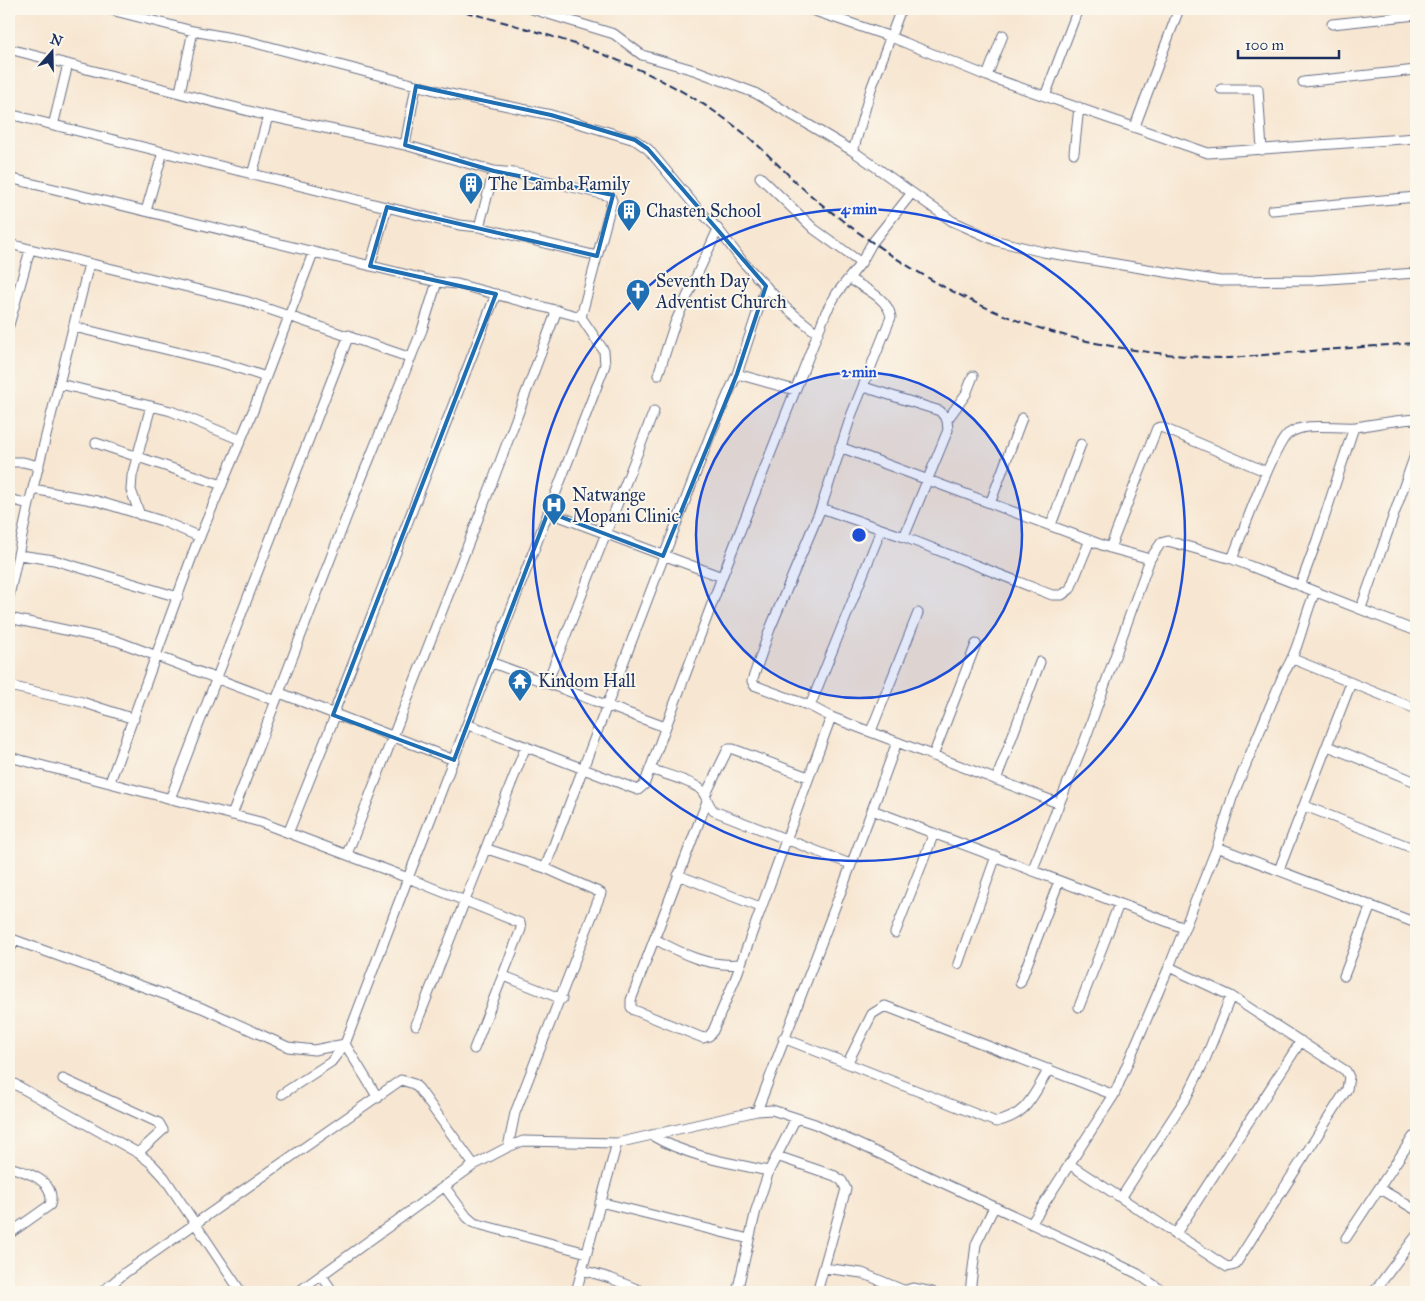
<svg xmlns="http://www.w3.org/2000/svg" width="1425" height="1301" font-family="'IM FELL Great Primer',serif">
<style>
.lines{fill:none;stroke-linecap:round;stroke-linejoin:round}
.minor-casing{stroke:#686f86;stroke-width:11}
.minor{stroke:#fff;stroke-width:9}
.rail{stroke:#1b2f5e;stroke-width:2;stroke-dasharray:8 4;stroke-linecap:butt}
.marked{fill:none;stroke:#1f6fb2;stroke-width:4;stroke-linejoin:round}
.ring{fill:none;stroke:#1d4ed8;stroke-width:2.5}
.labels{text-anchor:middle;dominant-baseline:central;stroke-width:4;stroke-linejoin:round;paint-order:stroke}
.poi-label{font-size:18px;fill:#1b2f5e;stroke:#fbf7ec;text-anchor:start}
.centre{fill:#1d4ed8;stroke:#fbf7ec;stroke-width:2.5}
.ring-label{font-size:15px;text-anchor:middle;font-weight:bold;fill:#1d4ed8;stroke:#fbf7ec;stroke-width:4;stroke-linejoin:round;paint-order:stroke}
</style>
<rect width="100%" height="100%" fill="#fbf7ec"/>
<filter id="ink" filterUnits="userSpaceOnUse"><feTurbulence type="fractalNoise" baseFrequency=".02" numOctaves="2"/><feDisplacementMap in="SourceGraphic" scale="10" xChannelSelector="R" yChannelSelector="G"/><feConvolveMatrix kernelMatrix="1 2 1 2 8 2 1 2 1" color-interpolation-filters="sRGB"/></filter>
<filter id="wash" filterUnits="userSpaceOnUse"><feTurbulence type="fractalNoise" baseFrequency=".0096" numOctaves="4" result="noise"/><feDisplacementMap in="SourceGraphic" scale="20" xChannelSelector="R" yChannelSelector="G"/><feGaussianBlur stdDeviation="1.12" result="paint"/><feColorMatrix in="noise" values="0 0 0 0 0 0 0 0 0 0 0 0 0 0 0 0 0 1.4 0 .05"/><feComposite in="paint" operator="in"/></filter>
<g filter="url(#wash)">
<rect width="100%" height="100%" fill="#f7e6d1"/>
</g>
<g filter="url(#ink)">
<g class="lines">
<defs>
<path id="minor" d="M107,9L193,31L248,41L450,94L551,115L635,140L648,149L697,208L718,229L743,262L786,308L817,333
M532,9L614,34L642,55L697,71L755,93L853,151
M809,9L891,37L987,76L1208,153L1416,138
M901,9L871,89L853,151L952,221L997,241L1043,252L1220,281L1314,280L1416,273
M1332,24L1416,15
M9,49L268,116L405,145L494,171L514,173L610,196L612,201L581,317L604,351L605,365L467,724
M987,76L1003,35
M1303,82L1416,70
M1221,89H1258L1262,150
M180,92L193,31
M1045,96L1078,9
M9,114L459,225L479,227L597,256
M53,126L68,64
M1135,126L1179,9
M405,145L416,86
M1074,153L1079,107
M252,175L268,116
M760,177L814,229L861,263
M9,178L437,282L457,284L581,317
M1272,210L1416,197
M146,211L163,152
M479,227L494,171
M9,244L245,301L411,358
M370,266L387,207
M850,279C864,288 888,298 891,317L851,416L821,508L770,629L752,681L754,685L810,706L831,717L1058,803
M9,325L30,250
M74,327L226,364L266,377
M737,374L795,390
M658,375L675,323L718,229
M60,384L171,411L241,440
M864,387L940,411L947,420L948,430L904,537
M947,420L966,394L973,376
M96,443L222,485
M840,447L1110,548L1150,559
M9,462H23L39,466
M33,489L97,501L162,521L200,537
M9,499L29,504
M991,501L1022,418
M821,508L904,537L1052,595H1062L1070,589L1090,540
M548,512L722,577
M140,515L131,490L132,476L151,406
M1051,525L1081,444
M1110,548L1157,428L1161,427L1267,472
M19,555L54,560L178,597
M1232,559C1241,537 1274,445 1288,434C1306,421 1335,429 1356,427C1376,424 1395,420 1416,419
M1300,586L1317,540L1354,427
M9,596L29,504L89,264
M1361,608L1416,452
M9,618L117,641L276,701
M1293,659L1416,709
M490,662L665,727
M547,683L654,411
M9,686L82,702L134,719
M280,693L454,760
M810,706L881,530
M333,715L496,294
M871,731L918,613
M1328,746L1416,782
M933,756L976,644
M9,757L260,822L408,878L467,724L638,790L644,785L722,577L826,312L837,293L861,263L872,243L911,194
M650,769C664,774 688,780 699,788C707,794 707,805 714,811L850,864
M996,780L1040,662
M110,782L195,548L253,411L313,253
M705,796L728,749H733L808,777
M170,799L349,335
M707,801L631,1000V1007L634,1010L703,1038L709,1036L713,1031L736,977L831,717
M1305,806L1410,847
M872,810L897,742
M232,815L356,492L422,330L437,282
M289,831L335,716
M1217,847L1416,923
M487,849L545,868L601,893L515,1113L508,1147
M347,854L492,483L557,310
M545,868L711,433L737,374L766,286
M1279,870L1351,683
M1032,871L1085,740L1150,559L1161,543L1168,541L1232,559L1416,631
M678,875L760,907
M895,933L934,833
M9,938L202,1008L288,1047L314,1050L345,1044
M655,939C682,954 708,967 740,964
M9,951L15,940
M958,964L996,856
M504,976L562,999
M1344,976L1371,905
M1020,983L1059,881
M1079,1007L1119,904
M416,1025L526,746
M783,1038L996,1122C1028,1115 1033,1095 1049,1069
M345,1044L378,1098
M848,1062L872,1014L885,1006L1114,1095
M63,1079L159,1123L163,1130L138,1153
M9,1081L138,1153L151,1163L164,1177L241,1292
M282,1094L331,1062L345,1044L408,878L520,923L521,929L474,1049
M757,1111L872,810L1184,928
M651,1135C686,1156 729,1163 769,1171
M777,1156L835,1176L842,1181L846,1189L817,1292
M1069,1164L1227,1267L1235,1265L1347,1089L1349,1077L1346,1071L1231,996L1169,967
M9,1167C27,1172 57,1181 50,1205L9,1234
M444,1186L467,1217L474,1223L587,1253
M1379,1188L1416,1210
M1121,1198L1187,1096L1204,1062L1231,996
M600,1202L749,1239
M1031,1224L1114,1095L1169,967L1217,847L1232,798L1284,673C1300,648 1303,619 1315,592
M1175,1235L1301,1041
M1346,1238L1413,1137
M824,1268L862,1273L903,1290
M582,1270L610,1278L644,1292
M322,1276L333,1292
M102,1292L126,1272L401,1080L414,1084L419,1089L474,1165
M298,1292L474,1165L508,1147L523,1141L617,1143L757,1111L772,1110L815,1124L1099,1255L1138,1274L1164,1292
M576,1292L617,1143
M737,1292L756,1210L769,1171L796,1118
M899,1292L913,1288L932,1292
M970,1292L976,1244L994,1207
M1374,1292L1416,1236"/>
</defs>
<!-- minor casing -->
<use href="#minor" class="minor-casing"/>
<!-- minor -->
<use href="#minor" class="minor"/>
<!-- rail -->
<path class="rail" d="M454,9C553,34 654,64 736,127C764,148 787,176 814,198C887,258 972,311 1063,335C1114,349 1168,356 1221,358C1241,358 1263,355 1284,353C1328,350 1372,346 1416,343"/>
</g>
</g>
<!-- marked area -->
<path class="marked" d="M416,86L551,115L635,140L648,149L766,286L737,374L663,556L548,512L454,760L333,715L496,294L370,266L387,207L597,256L613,195L494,171L405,145Z"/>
<!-- distance rings -->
<circle cx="859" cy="535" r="163" fill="#1d4ed8" fill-opacity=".12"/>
<g class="ring">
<circle cx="859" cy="535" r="163"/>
<circle cx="859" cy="535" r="326"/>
</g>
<!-- icons -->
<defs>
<symbol id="building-pin" viewBox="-11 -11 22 30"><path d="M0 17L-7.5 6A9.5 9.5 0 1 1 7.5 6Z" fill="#1f6fb2" stroke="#fbf7ec"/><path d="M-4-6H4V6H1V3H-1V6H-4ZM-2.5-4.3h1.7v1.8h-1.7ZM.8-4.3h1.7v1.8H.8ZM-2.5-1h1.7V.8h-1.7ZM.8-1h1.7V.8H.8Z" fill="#fff"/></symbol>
<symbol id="church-pin" viewBox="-11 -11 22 30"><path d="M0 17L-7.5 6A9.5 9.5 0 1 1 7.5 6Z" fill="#1f6fb2" stroke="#fbf7ec"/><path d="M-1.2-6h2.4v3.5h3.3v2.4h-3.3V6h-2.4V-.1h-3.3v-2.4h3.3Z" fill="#fff"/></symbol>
<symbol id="hospital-pin" viewBox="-11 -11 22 30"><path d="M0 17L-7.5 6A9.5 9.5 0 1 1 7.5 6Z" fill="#1f6fb2" stroke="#fbf7ec"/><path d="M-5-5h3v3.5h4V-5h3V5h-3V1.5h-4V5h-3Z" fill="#fff"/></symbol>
<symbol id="temple-pin" viewBox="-11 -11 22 30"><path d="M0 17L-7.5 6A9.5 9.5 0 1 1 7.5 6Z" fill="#1f6fb2" stroke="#fbf7ec"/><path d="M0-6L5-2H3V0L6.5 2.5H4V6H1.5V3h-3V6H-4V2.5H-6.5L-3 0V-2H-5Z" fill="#fff"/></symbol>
</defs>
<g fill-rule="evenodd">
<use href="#building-pin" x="457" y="170" width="28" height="38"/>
<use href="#building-pin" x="615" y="197" width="28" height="38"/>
<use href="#church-pin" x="624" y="277" width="28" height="38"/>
<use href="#hospital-pin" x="540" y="491" width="28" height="38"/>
<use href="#temple-pin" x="506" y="667" width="28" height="38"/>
</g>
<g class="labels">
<!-- poi labels -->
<g class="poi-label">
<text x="488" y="184">The Lamba Family</text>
<text x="646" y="211">Chasten School</text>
<text x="656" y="281">Seventh Day<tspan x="656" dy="21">Adventist Church</tspan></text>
<text x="572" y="495">Natwange<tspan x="572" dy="21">Mopani Clinic</tspan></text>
<text x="538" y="681">Kindom Hall</text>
</g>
</g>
<circle cx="859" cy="535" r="8" class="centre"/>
<g class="ring-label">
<text x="859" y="214">4 min</text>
<text x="859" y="377">2 min</text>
</g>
<!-- margin -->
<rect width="1425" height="1301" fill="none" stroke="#fbf7ec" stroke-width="30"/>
<!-- north arrow -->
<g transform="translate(52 52) rotate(20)" stroke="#fbf7ec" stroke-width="4" paint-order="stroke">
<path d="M0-4L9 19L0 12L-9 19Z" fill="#1b2f5e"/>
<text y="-8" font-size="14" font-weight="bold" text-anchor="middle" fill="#1b2f5e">N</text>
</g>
<!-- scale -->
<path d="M1238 50v8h101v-8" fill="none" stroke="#1b2f5e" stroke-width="2.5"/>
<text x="1245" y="50" font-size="15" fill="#1b2f5e" stroke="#fbf7ec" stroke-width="4" paint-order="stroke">100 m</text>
</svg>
